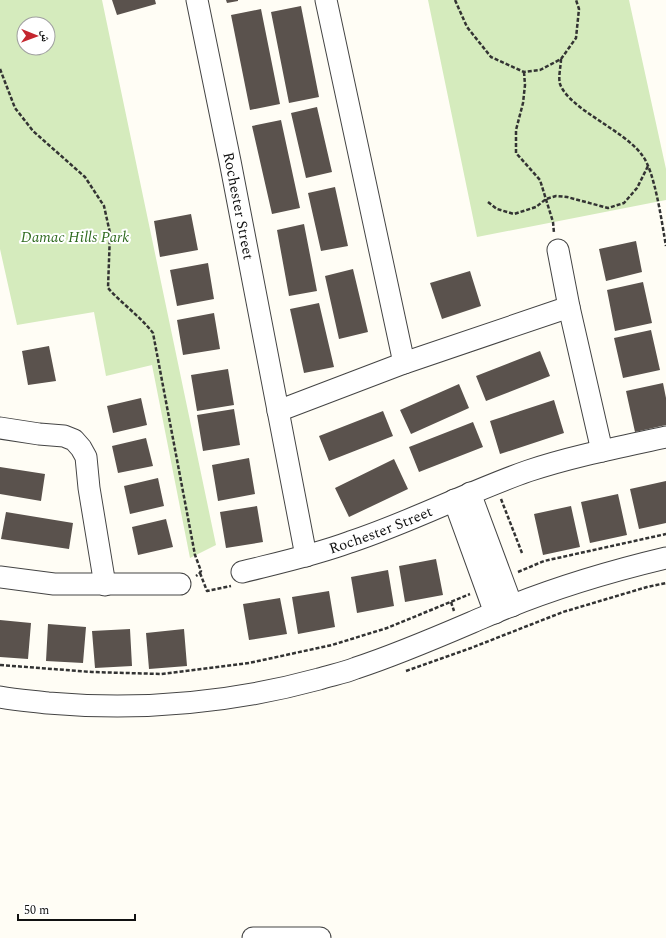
<svg xmlns="http://www.w3.org/2000/svg" width="666" height="938" font-family="Spectral,'Noto Naskh Arabic',serif">
<style>
.grass{fill:#d5ebbd;fill-rule:evenodd}
.building{fill:#5a524d}
.lines{fill:none;stroke-linecap:round;stroke-linejoin:round}
.minor-casing{stroke:#444;stroke-width:23}
.path{stroke:#333;stroke-width:2.5;stroke-dasharray:4 2;stroke-linecap:butt}
.minor{stroke:#fff;stroke-width:21}
.labels{text-anchor:middle;dominant-baseline:central;stroke-width:4;stroke-linejoin:round;paint-order:stroke}
.street-label{font-size:15px;fill:#111;stroke:#fff}
.park-label{font-size:15px;font-style:italic;fill:#2f6b1f;stroke:#fff}
</style>
<rect width="100%" height="100%" fill="#fffdf5"/>
<!-- grass -->
<path class="grass" d="M0,0H102L216,545L190,558L152,365L106,376L94,312L17,325L0,249ZM24,24H48V48H24Z
M428,0H629L666,169V200L477,237Z"/>
<!-- building -->
<path class="building" d="M112,0H155L156,4L117,15Z
M226,0H238V1L227,3Z
M301,6L319,97L289,103L271,12Z
M261,9L280,104L250,110L231,15Z
M317,107L332,172L306,178L291,113Z
M281,120L300,208L272,214L252,126Z
M335,187L348,246L321,251L308,193Z
M191,214L198,250L160,257L154,221Z
M304,224L317,291L289,296L277,230Z
M636,241L642,272L606,281L599,249Z
M208,263L214,299L177,306L170,270Z
M353,269L368,332L339,339L325,276Z
M470,271L481,306L442,319L430,283Z
M643,282L652,323L615,331L607,290Z
M319,303L334,367L304,373L290,309Z
M214,313L220,349L183,355L177,320Z
M651,330L660,370L623,378L614,338Z
M49,346L56,381L28,385L22,351Z
M540,351L550,376L486,401L476,376Z
M228,369L234,405L197,411L191,375Z
M663,383L666,398V425L635,432L626,391Z
M459,384L469,408L411,434L400,410Z
M141,398L147,425L113,433L107,406Z
M554,400L564,433L500,454L490,421Z
M234,409L240,445L203,451L197,415Z
M383,411L393,436L329,461L319,436Z
M473,422L483,447L419,472L409,447Z
M146,438L153,466L118,473L112,446Z
M249,458L255,494L218,501L212,465Z
M394,459L408,489L349,517L335,488Z
M0,467L45,474L41,501L0,494Z
M158,478L164,506L130,514L124,486Z
M666,481V523L639,529L630,489Z
M618,494L627,535L590,543L581,502Z
M257,506L263,542L226,548L220,512Z
M571,506L580,547L543,555L534,514Z
M6,512L73,523L69,549L1,539Z
M166,519L173,547L138,555L132,527Z
M436,559L443,595L405,602L399,566Z
M388,570L394,606L357,613L351,577Z
M329,591L335,627L298,634L292,597Z
M280,598L287,634L249,640L243,604Z
M0,620L31,623L28,659L0,657Z
M48,624L86,627L83,663L46,661Z
M130,629L132,666L95,668L92,631Z
M184,629L187,666L149,669L146,633Z"/>
<g class="lines">
<defs>
<g id="minor">
<path id="s1" d="M197,0L230,161L306,556"/>
<path d="M326,0L404,363"/>
<path d="M558,250L569,307L602,451"/>
<path d="M278,411L404,363L569,307"/>
<path d="M0,428L39,434L64,436L74,440L81,448L86,457L89,488L105,585"/>
<path d="M470,493L512,606"/>
<path d="M454,500L495,613"/>
<path id="s2" d="M242,572C278,563 315,555 350,542C411,522 468,492 528,471C573,456 620,447 666,437"/>
<path d="M0,577L54,584H180"/>
<path d="M0,697C16,700 32,701 48,703C139,711 231,703 319,679C332,675 344,673 356,668C399,654 440,636 482,618C541,592 603,573 666,558"/>
<path d="M253,938H320"/>
</g>
</defs>
<!-- minor casing -->
<use href="#minor" class="minor-casing"/>
<!-- path -->
<path class="path" d="M455,0L467,27L491,57L524,72L540,70L561,59L576,38L579,9L576,0
M561,59C561,66 558,77 560,84C569,109 624,130 642,155C655,171 662,224 666,246
M0,69L15,108L33,131L85,177L104,206L110,233L108,288C122,304 140,316 153,333L195,555L201,571L199,574L196,576
M524,72L525,85L523,103L516,130V153L540,180L553,222L554,233
M488,202L497,209L514,214L536,207L546,199L556,196L567,197L608,208L624,203L637,188L648,166
M501,499L522,553
M518,572L544,561L666,534
M200,573L207,591L231,586
M451,602L454,611
M0,665L92,672L161,674L249,663L332,645L387,628L470,594
M406,671L471,648L563,612L647,587L666,583"/>
<!-- minor -->
<use href="#minor" class="minor"/>
</g>
<g class="labels">
<!-- street labels -->
<g class="street-label">
<text stroke="none"><textPath href="#s1" startOffset="210">Rochester Street</textPath></text>
<text stroke="none"><textPath href="#s2" startOffset="145">Rochester Street</textPath></text>
</g>
<!-- park labels -->
<g class="park-label">
<text x="75" y="237">Damac Hills Park</text>
</g>
</g>
<!-- north arrow -->
<g transform="translate(36 36) rotate(91)"><circle r="19" fill="#ffffff" stroke="#a0a0a0"/>
<path d="M0-3L7 15L0 10L-7 15Z" fill="#c4262e"/>
<text y="-6" font-size="11" font-weight="bold" text-anchor="middle" fill="#111111">ش</text>
</g>
<!-- scale -->
<path d="M18 914v6h117v-6" fill="none" stroke="#111111" stroke-width="2"/>
<text x="24" y="914" font-size="12" fill="#111111" stroke="#ffffff" stroke-width="3" paint-order="stroke">50 m</text>
</svg>
